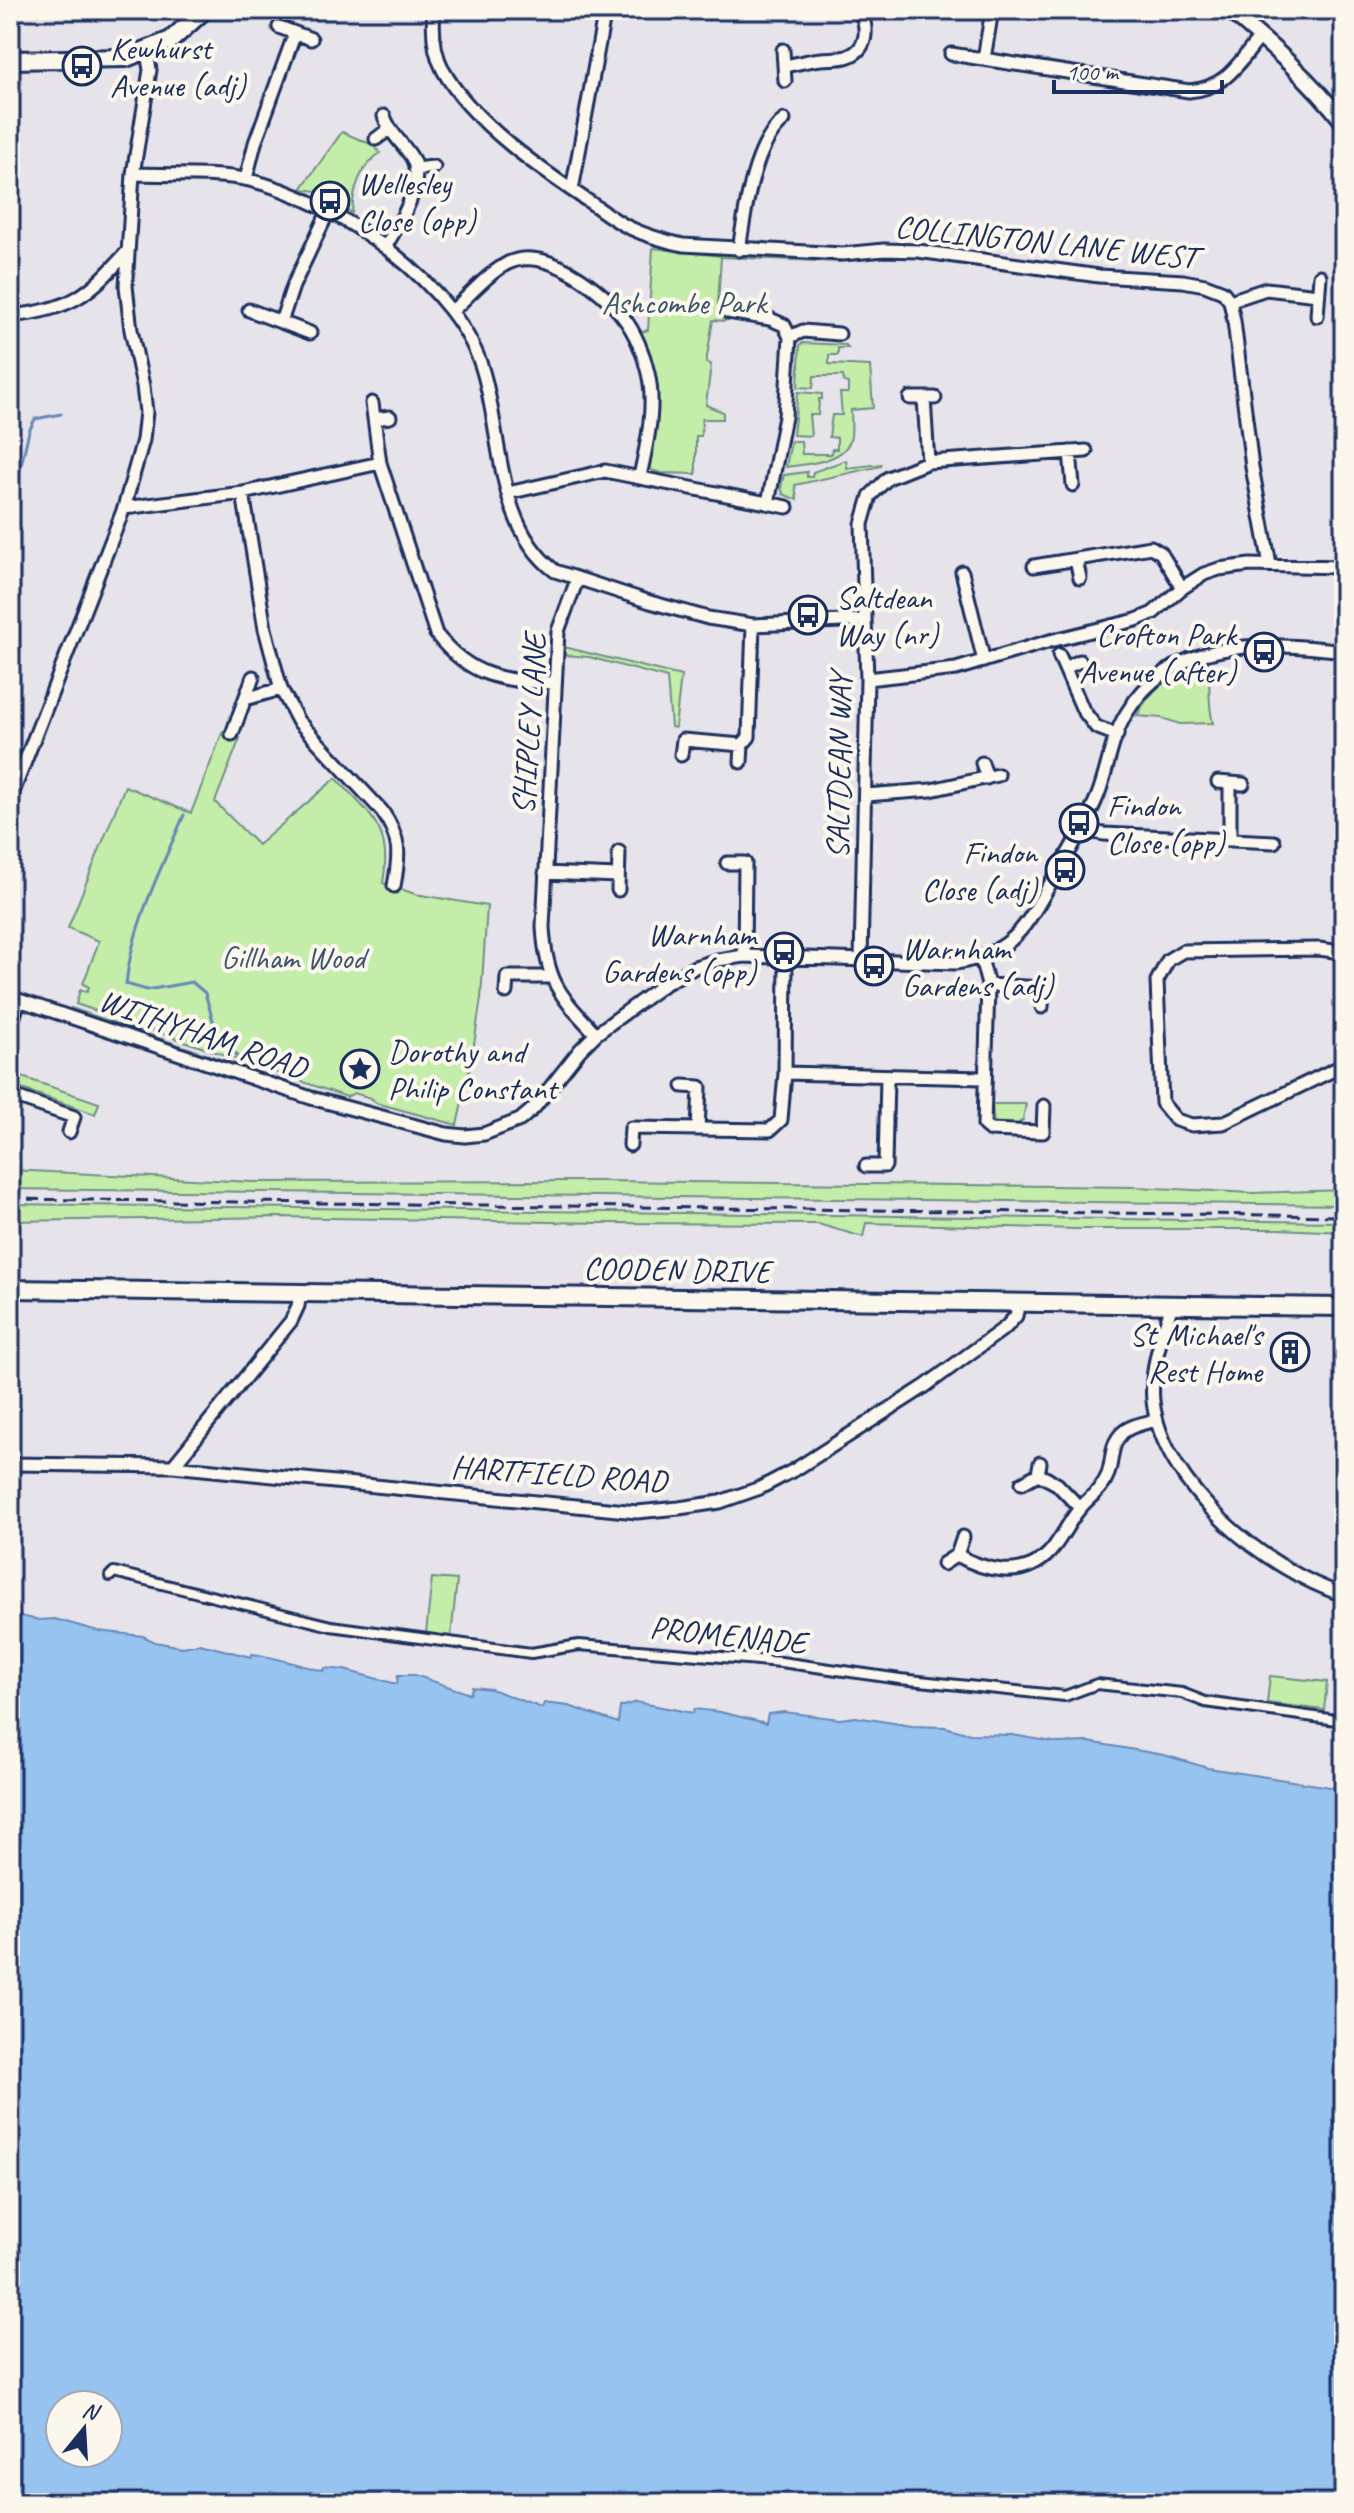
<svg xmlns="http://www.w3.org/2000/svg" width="1354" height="2513" font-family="Caveat,sans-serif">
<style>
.green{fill:#c3eda9;stroke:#6f8e84;stroke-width:2}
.water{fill:#97c3f0;stroke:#6588b6;stroke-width:2;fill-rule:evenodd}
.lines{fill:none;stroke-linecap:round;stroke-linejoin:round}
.stream{stroke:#6588b6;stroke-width:3}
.pedestrian-casing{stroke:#1b2f5e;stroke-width:14}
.minor-casing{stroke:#1b2f5e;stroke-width:17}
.tertiary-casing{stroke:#1b2f5e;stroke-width:20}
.secondary-casing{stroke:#1b2f5e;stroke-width:22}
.pedestrian{stroke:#fbf7ec;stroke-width:8}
.minor{stroke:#fbf7ec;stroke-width:11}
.tertiary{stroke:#fbf7ec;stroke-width:14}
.secondary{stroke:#fbf7ec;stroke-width:16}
.rail{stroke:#1b2f5e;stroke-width:3;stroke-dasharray:12 6;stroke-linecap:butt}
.labels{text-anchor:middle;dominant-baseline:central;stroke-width:8;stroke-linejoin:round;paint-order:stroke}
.poi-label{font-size:32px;fill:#1b2f5e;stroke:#fbf7ec;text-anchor:start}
.street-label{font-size:32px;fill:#1b2f5e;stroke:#fbf7ec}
.park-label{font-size:32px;fill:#3d556d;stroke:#fbf7ec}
</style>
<rect width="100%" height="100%" fill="#e6e3ea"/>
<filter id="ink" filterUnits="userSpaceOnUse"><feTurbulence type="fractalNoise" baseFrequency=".0125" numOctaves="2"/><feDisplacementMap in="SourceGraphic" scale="16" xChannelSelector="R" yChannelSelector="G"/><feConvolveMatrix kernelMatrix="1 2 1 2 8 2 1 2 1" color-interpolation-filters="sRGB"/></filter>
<g filter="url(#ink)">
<!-- green -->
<path class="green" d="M342,132L373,145L380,153C360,167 353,189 352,213L317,191L301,189Z
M653,248L720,256L721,253L840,259V262L721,257L718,304L728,306L725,321L713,320L706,363L711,364L706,405L723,412V419H702L701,436H696V474L661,473L651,470L648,463L656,412L641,332L648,330Z
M803,343L846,345L848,348H838V355H829V364L870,366L873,408L851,410C851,418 852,427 851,436C847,462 807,464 786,467L791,441H801L802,454H831L832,449H837V438L829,437L832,415H842L840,393H848V383L844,382L843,376H814L813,388L798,387L800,345Z
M798,392L822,394V399H819L818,415H809L811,436L793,435Z
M846,460L847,468L881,464V466L795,485L797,500L783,494L781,487L784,475L807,472V477H812L813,472Z
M564,647L681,676L675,728L671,727L667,678L589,657L565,655Z
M1208,661C1211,682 1207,703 1213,723L1180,724L1162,718L1137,716C1151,686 1178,670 1208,661Z
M223,731L240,738L215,802L258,845L336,778C370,815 393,828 383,883L415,894L487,906L481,998L472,1058L457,1125L376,1103L371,1098L354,1093L347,1097L76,1004L80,990L87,992L89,987L83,984L99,941L68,928L125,786L191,813Z
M71,1008L308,1089L344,1100L307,1092L71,1012Z
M10,1073L99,1103L95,1114L10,1085Z
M992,1104H1026L1023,1120L1014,1127L994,1124Z
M10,1170L253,1182L602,1181L1136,1187L1252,1193L1344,1190V1205L10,1189Z
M10,1204L1344,1222V1232L1279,1229H1075L866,1223L863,1237L818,1224L601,1223L279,1217L10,1221Z
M432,1578L457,1580L451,1637L426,1633Z
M1270,1676L1327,1682L1324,1710L1267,1703Z"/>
<!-- water -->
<path class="water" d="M10,1614L39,1620L55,1619L98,1631L143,1636L155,1642L182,1647L200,1644L251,1657L252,1654C277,1657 300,1666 324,1671L325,1668L344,1670L397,1684L398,1675H415L470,1694L472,1687L491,1689L542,1708L544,1703L569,1706L618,1723L620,1707L636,1702L693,1713L694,1709L720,1712L766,1723L768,1714L784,1712L839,1719L856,1717L912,1726L945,1727L970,1734L1012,1735L1059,1743L1089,1742L1164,1755L1208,1768L1344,1789V2503H10ZM108,2405V2453H60V2405Z"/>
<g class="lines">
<!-- stream -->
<path class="stream" d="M12,504L29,431L35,419L61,414
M184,815C161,869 132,925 126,984L147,990L192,982L205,993L214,1024L238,1057"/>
<defs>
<path id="pedestrian" d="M110,1576L114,1572L331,1626L531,1653L579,1645L781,1662L900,1679L1065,1696L1097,1684L1182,1693L1205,1702L1344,1721"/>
<path id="minor" d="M434,10C432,31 433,51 443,70C471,122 544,172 594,205C605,213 617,222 630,228C647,236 665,241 683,245L843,254L884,250L918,251L1099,276L1183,281L1205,285L1223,292L1230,301L1234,321L1252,467L1270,565
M279,27L311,39
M783,50L785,81
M951,54L1189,91C1226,88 1238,64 1260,37
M984,59L992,10
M784,66C797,64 809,60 821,59C830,58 838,59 846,57C869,50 868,28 860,10
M384,116C390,134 403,143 412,158C426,183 398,226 385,247
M376,139L388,130
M415,169L434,167
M133,174C167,175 218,173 249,180C336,200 461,285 484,375C502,440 497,527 555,571L650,602L708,618L753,625L865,620
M246,179L255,143L295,33
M572,190L605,10
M739,250C745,211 753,145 784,120
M1230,301L1266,289L1318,295
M249,310L310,333
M452,311C469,296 487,274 508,263C545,245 602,289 623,317C635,332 644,354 648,373C656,406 647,444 640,476
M728,312L770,319L784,325L790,337L803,331L839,334
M10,316C70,310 88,296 127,252
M1317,316L1320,276
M281,322L293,286L328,212
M910,398H935
M924,398L928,462
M372,403L380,463L436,634C470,677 502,681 554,683
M374,419L390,417
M1070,452L1073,485
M243,493L265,629L281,689L298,721L382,811C401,839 400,854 394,886
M508,493L605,471L787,507
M768,503L785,417L790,337
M124,508L243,493L380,463
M1076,560L1080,578
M1034,566L1151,547L1161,553L1182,588
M962,572L984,661
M577,580L558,631L543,927C546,982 560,996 596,1034
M1059,655L1083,710L1096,727L1117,735
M1065,668L1080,661
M867,679L956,669L1050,641L1136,620L1153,613L1182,588L1204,574L1219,569L1250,565L1344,567
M245,699L281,689
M232,734L253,677
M681,755L683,740L742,745L749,737L753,625
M741,762L742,745
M982,763L987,778
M1218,782L1243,784
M866,795L931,790L998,775
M10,800L124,508L143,440L146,412L143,386L131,330L126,286L133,174L150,70L147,52
M1082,830L1104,834L1274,842
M1230,840V783
M727,863H745L744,956
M545,873L618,876
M618,890L619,852
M1344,957L1334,951L1319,949L1183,951L1168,960L1157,981L1162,1103L1176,1120L1192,1125L1223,1123L1344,1065
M981,958L988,985L984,1125L990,1130L1043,1132L1044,1106
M861,961L867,679L862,524L870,496L888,478L928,462L1086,451
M988,985L1043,988L1042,1007
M506,992L507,977H550
M10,997L311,1098L446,1134L465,1136L484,1134L520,1120L534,1108L580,1050L596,1034L663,985L695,967L718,960L744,956L956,963C1007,954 1022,934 1046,891C1064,860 1084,829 1098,795C1108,769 1111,739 1126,714C1172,636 1264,642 1344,651
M10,1029L19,1000
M785,1073L983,1078
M683,1086L700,1087L698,1129
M10,1095L74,1117L69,1132
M630,1145L631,1128L770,1130L781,1120L785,1073L786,958
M866,1166H885L887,1076
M1172,1305C1162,1335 1150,1368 1153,1401C1163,1487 1266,1570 1344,1595
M10,1464L173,1466L637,1512L679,1508L720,1502L760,1488L796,1469L924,1387L1006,1327L1016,1316L1019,1302
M173,1466L291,1321L298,1306L300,1293
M1038,1474L1057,1484L1080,1508
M1022,1483L1038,1474L1040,1463
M957,1555C985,1571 1023,1580 1049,1553C1060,1541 1067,1525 1077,1512C1087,1498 1102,1491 1108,1474C1113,1460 1110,1445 1122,1433C1131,1425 1145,1423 1156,1420
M943,1564L957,1555L963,1537"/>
<path id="tertiary" d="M1229,10C1269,44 1312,81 1344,123"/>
<path id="secondary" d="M10,60L126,58L171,40L204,10
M10,1289L1344,1307"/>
</defs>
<!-- pedestrian casing -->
<use href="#pedestrian" class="pedestrian-casing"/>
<!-- minor casing -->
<use href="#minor" class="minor-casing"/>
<!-- tertiary casing -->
<use href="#tertiary" class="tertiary-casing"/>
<!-- secondary casing -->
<use href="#secondary" class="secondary-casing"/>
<!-- pedestrian -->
<use href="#pedestrian" class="pedestrian"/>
<!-- minor -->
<use href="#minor" class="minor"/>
<!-- tertiary -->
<use href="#tertiary" class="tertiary"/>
<!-- secondary -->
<use href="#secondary" class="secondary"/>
<!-- rail -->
<path class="rail" d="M10,1199L1344,1216"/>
</g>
</g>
<!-- icons -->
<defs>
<symbol id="bus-ring" viewBox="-11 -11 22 22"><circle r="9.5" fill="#fbf7ec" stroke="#1b2f5e" stroke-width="1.5"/><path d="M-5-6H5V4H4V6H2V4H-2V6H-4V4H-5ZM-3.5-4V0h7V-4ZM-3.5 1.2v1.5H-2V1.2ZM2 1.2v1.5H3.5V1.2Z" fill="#1b2f5e"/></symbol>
<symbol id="sight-ring" viewBox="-11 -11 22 22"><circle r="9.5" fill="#fbf7ec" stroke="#1b2f5e" stroke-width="1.5"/><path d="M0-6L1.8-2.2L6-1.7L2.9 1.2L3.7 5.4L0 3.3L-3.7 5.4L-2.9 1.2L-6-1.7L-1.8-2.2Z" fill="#1b2f5e"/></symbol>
<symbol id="building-ring" viewBox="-11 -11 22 22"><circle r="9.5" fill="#fbf7ec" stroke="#1b2f5e" stroke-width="1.5"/><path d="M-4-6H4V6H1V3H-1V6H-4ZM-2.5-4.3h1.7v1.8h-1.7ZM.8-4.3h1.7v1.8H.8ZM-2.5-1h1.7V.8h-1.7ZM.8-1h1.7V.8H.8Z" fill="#1b2f5e"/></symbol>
</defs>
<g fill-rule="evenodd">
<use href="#bus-ring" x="60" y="44" width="44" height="44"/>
<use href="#bus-ring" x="308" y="179" width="44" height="44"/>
<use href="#bus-ring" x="786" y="593" width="44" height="44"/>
<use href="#bus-ring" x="1242" y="630" width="44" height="44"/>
<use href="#bus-ring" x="1057" y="801" width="44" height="44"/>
<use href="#bus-ring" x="1043" y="848" width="44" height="44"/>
<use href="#bus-ring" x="762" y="930" width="44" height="44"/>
<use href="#bus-ring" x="852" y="944" width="44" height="44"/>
<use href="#sight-ring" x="338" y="1047" width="44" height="44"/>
<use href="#building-ring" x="1268" y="1330" width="44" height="44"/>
</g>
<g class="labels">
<!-- poi labels -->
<g class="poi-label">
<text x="110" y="48">Kewhurst<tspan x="110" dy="37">Avenue (adj)</tspan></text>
<text x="358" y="183">Wellesley<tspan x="358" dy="37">Close (opp)</tspan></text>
<text x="836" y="597">Saltdean<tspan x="836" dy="37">Way (nr)</tspan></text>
<text x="1236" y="634" text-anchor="end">Crofton Park<tspan x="1236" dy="37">Avenue (after)</tspan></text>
<text x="1107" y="805">Findon<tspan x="1107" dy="37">Close (opp)</tspan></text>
<text x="1037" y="852" text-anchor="end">Findon<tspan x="1037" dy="37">Close (adj)</tspan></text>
<text x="756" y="934" text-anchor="end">Warnham<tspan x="756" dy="37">Gardens (opp)</tspan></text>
<text x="902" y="948">Warnham<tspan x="902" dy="37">Gardens (adj)</tspan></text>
<text x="388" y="1051">Dorothy and<tspan x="388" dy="37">Philip Constant</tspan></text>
<text x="1262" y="1334" text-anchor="end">St Michael's<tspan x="1262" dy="37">Rest Home</tspan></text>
</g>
<!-- street labels -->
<g class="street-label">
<text transform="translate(1046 242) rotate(6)">COLLINGTON LANE WEST</text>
<text transform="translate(529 724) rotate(-86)">SHIPLEY LANE</text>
<text transform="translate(839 766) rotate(-89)">SALTDEAN WAY</text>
<text transform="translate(203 1034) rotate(19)">WITHYHAM ROAD</text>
<text transform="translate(677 1270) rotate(1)">COODEN DRIVE</text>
<text transform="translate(559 1474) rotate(4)">HARTFIELD ROAD</text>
<text transform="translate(728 1635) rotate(6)">PROMENADE</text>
</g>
<!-- park labels -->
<g class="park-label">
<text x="684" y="302">Ashcombe Park</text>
<text x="293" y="957">Gillham Wood</text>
</g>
</g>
<!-- margin -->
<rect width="1354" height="2513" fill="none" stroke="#fbf7ec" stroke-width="40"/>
<rect x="20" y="20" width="1314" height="2473" fill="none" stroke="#1b2f5e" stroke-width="3" filter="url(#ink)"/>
<!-- north arrow -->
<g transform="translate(84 2429) rotate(18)"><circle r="38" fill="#fbf7ec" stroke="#a1a7b3" stroke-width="2"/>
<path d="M0-6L14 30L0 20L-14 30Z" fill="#1b2f5e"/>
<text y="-12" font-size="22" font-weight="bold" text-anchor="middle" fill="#1b2f5e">N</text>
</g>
<!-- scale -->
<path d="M1054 80v12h168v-12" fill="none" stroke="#1b2f5e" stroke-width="4"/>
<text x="1066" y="80" font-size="24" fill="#1b2f5e" stroke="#fbf7ec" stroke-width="6" paint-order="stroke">100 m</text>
</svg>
